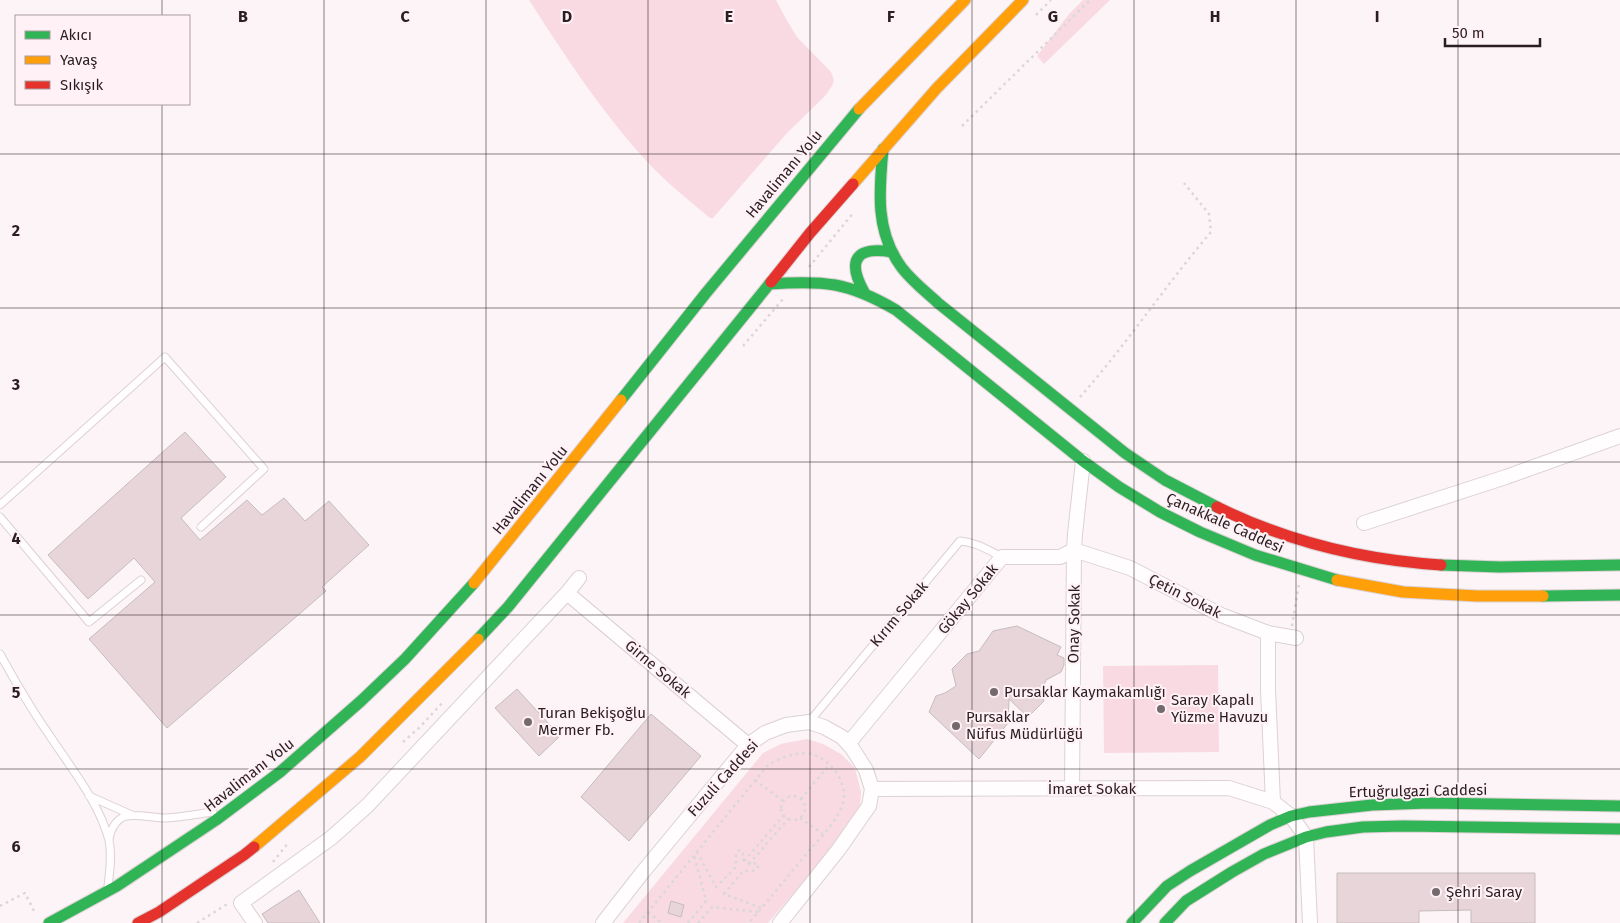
<svg xmlns="http://www.w3.org/2000/svg" width="1620" height="923" font-family="'Fira Sans',sans-serif">
<style>
.green{fill:#f9dae3}
.building{fill:#e8d5da;stroke:#c6bcbe}
.lines{fill:none;stroke-linecap:round;stroke-linejoin:round}
.lane-casing{stroke:#dcd1d4;stroke-width:9}
.street-casing{stroke:#dcd1d4;stroke-width:16}
.fast-casing{stroke:#dcd1d4;stroke-width:13}
.slow-casing{stroke:#dcd1d4;stroke-width:13}
.jam-casing{stroke:#dcd1d4;stroke-width:13}
.path{stroke:#d9d7d7;stroke-width:2.5;stroke-dasharray:2.5 4;stroke-linecap:butt}
.lane{stroke:#fffdfe;stroke-width:7}
.street{stroke:#fffdfe;stroke-width:14}
.fast{stroke:#30b455;stroke-width:11}
.slow{stroke:#ff9f0a;stroke-width:11}
.jam{stroke:#e5322d;stroke-width:11}
.grid{fill:none;stroke:#2a1e22;stroke-width:1;stroke-opacity:0.55}
.poi-dot{fill:#74696c;stroke:#fff1f5;stroke-width:2}
.labels{text-anchor:middle;dominant-baseline:central;stroke-width:4;stroke-linejoin:round;paint-order:stroke}
.street-label{font-size:15px;fill:#2a1e22;stroke:#fff1f5}
.poi-label{font-size:15px;fill:#2a1e22;stroke:#fff1f5;text-anchor:start}
.grid-label{font-size:16px;text-anchor:middle;font-weight:bold;fill:#2a1e22;stroke:#fff1f5;stroke-width:4;stroke-linejoin:round;paint-order:stroke}
</style>
<rect width="100%" height="100%" fill="#fcf4f6"/>
<!-- green -->
<path class="green" d="M529,0H776L786,19L797,37L831,72L834,80L832,86L825,96L787,133L713,218H710C691,202 672,187 655,170C606,119 567,59 529,0Z
M1083,0H1110L1044,64L1037,56L1069,14Z
M1218,665L1219,752L1104,753L1103,666Z
M807,739L823,744L841,754L855,768L861,792L860,807L853,824L768,923H623L763,753L781,744Z"/>
<!-- building -->
<path class="building" d="M185,432L226,477L181,518L200,540L247,500L262,515L284,498L305,521L329,501L369,545L322,587L326,591L167,728L89,639L155,582L134,558L88,599L48,555Z
M1017,626L1061,647L1057,655L1064,658V665L1061,672L1046,680L1041,691L1044,701L1028,717L1009,699L1008,723L979,759L929,712L936,696L945,693L956,686L952,669L967,654L979,651L993,631Z
M517,689L560,736L539,756L495,708Z
M651,714L701,756L629,841L581,797Z
M1337,873H1535V923H1471V910L1419,911V923H1337Z
M299,890L320,923H268L262,914Z
M671,901L684,905L681,917L668,913Z"/>
<g class="lines">
<defs>
<path id="lane" d="M0,505L165,357L264,469L201,527
M0,517L89,622L141,580
M0,654C15,681 30,708 48,733C70,767 98,800 109,840C112,855 110,871 108,886
M809,722L960,541C976,542 988,550 1002,557
M89,796L132,815
M109,840C110,830 116,819 126,816C138,814 154,818 166,818C182,817 198,814 213,812"/>
<path id="street" d="M1364,523L1506,477L1620,436
M567,593L748,745
M1268,633V690L1273,802
M848,744L1002,557H1060L1074,550L1075,534L1083,461
M872,789L1229,788L1273,802L1291,816L1306,837L1310,923
M1072,789L1074,550L1130,568L1221,615L1268,633L1296,638
M255,923L241,903L331,838L367,806L567,593L579,578
M603,923L642,873L748,745L765,733L786,725L809,722L824,727L842,737L852,748L866,770L872,789L869,806L839,849L780,923"/>
<path id="fast" d="M883,149C879,191 875,232 902,268C912,281 926,292 938,303L1125,453L1165,480L1217,507
M769,284C824,280 848,282 896,310L1083,461L1119,487L1160,512L1200,532L1255,555L1337,580
M864,292C847,261 855,246 892,252
M621,400L706,293L859,109
M1441,565L1500,567L1620,565
M1543,596L1620,595
M478,639L508,607L771,282
M49,923L117,886L216,820L280,772L361,701L405,659L474,583
M1132,923L1167,886L1190,871L1270,825L1291,816L1309,812L1372,805L1428,803L1620,806
M1165,923L1186,901L1232,872L1264,854L1306,837L1326,832L1363,827L1403,826L1620,829"/>
<path id="slow" d="M859,109L965,0
M853,184L937,88L1023,0
M1337,580L1403,592L1477,596H1543
M474,583L621,400
M254,847L360,757L478,639"/>
<path id="jam" d="M771,282L810,233L853,184
M1217,507C1286,541 1364,560 1441,565
M138,923L159,912L244,855L254,847"/>
</defs>
<!-- lane casing -->
<use href="#lane" class="lane-casing"/>
<!-- street casing -->
<use href="#street" class="street-casing"/>
<!-- fast casing -->
<use href="#fast" class="fast-casing"/>
<!-- slow casing -->
<use href="#slow" class="slow-casing"/>
<!-- jam casing -->
<use href="#jam" class="jam-casing"/>
<!-- path -->
<path class="path" d="M1036,15L1051,0
M962,126L1090,0
M809,267L854,212
M743,346L783,299
M1080,397C1126,345 1165,286 1211,232L1209,214L1184,183
M1292,626L1299,584
M403,742L420,727L443,702
M755,780L783,801
M781 808a12 12 0 1 1 24 0a12 12 0 1 1-24 0Z
M801,799L830,764
M800,818L823,834
M697,852L716,887L736,867V854L739,850L743,853L742,859L749,864L754,863L759,866L754,871H743L724,894L762,908
M744,861L784,815
M273,862L288,843
M749,864L789,818
M0,906L25,893L35,913
M648,912L662,923
M197,923L229,903
M639,923L767,766C781,757 804,747 821,758C836,767 849,788 842,806C835,824 820,838 808,852C788,876 769,899 749,923
M688,923L706,901L694,855
M698,923L712,907L758,912"/>
<!-- lane -->
<use href="#lane" class="lane"/>
<!-- street -->
<use href="#street" class="street"/>
<!-- fast -->
<use href="#fast" class="fast"/>
<!-- slow -->
<use href="#slow" class="slow"/>
<!-- jam -->
<use href="#jam" class="jam"/>
</g>
<!-- grid -->
<path class="grid" d="M162,0V16M324,0V923M486,0V923M648,0V923M810,0V923M972,0V923M1134,0V923M1296,0V923M1458,0V923M162,104V923M0,154H1620M0,308H1620M0,462H1620M0,615H1620M0,769H1620"/>
<!-- markers -->
<g class="poi-dot">
<circle cx="994" cy="692" r="5"/>
<circle cx="1161" cy="709" r="5"/>
<circle cx="528" cy="722" r="5"/>
<circle cx="956" cy="726" r="5"/>
<circle cx="1436" cy="892" r="5"/>
</g>
<g class="labels">
<!-- street labels -->
<g class="street-label">
<text transform="translate(784 174) rotate(-50)">Havalimanı Yolu</text>
<text transform="translate(530 490) rotate(-51)">Havalimanı Yolu</text>
<text transform="translate(1225 523) rotate(24)">Çanakkale Caddesi</text>
<text transform="translate(1185 596) rotate(27)">Çetin Sokak</text>
<text transform="translate(968 599) rotate(-51)">Gökay Sokak</text>
<text transform="translate(899 614) rotate(-50)">Kırım Sokak</text>
<text transform="translate(1074 624) rotate(-89)">Onay Sokak</text>
<text transform="translate(658 669) rotate(40)">Girne Sokak</text>
<text transform="translate(249 775) rotate(-38)">Havalimanı Yolu</text>
<text transform="translate(723 778) rotate(-48)">Fuzuli Caddesi</text>
<text x="1092" y="789">İmaret Sokak</text>
<text transform="translate(1418 791) rotate(-1)">Ertuğrulgazi Caddesi</text>
</g>
<!-- poi labels -->
<g class="poi-label">
<text x="1004" y="692">Pursaklar Kaymakamlığı</text>
<text x="1171" y="700">Saray Kapalı<tspan x="1171" dy="17">Yüzme Havuzu</tspan></text>
<text x="538" y="713">Turan Bekişoğlu<tspan x="538" dy="17">Mermer Fb.</tspan></text>
<text x="966" y="717">Pursaklar<tspan x="966" dy="17">Nüfus Müdürlüğü</tspan></text>
<text x="1446" y="892">Şehri Saray</text>
</g>
</g>
<g class="grid-label">
<text x="243" y="22">B</text>
<text x="405" y="22">C</text>
<text x="567" y="22">D</text>
<text x="729" y="22">E</text>
<text x="891" y="22">F</text>
<text x="1053" y="22">G</text>
<text x="1215" y="22">H</text>
<text x="1377" y="22">I</text>
<text x="16" y="236">2</text>
<text x="16" y="390">3</text>
<text x="16" y="544">4</text>
<text x="16" y="698">5</text>
<text x="16" y="852">6</text>
</g>
<!-- legend -->
<rect x="15" y="15" width="175" height="90" fill="#fff1f5" stroke="#aa9da1"/>
<rect x="25" y="31" width="25" height="8" fill="#30b455" stroke="#aa9da1"/>
<text x="60" y="40" font-size="15" fill="#2a1e22">Akıcı</text>
<rect x="25" y="56" width="25" height="8" fill="#ff9f0a" stroke="#aa9da1"/>
<text x="60" y="65" font-size="15" fill="#2a1e22">Yavaş</text>
<rect x="25" y="81" width="25" height="8" fill="#e5322d" stroke="#aa9da1"/>
<text x="60" y="90" font-size="15" fill="#2a1e22">Sıkışık</text>
<!-- scale -->
<path d="M1445 38v8h95v-8" fill="none" stroke="#2a1e22" stroke-width="2.5"/>
<text x="1452" y="38" font-size="15" fill="#2a1e22" stroke="#fff1f5" stroke-width="4" paint-order="stroke">50 m</text>
</svg>
